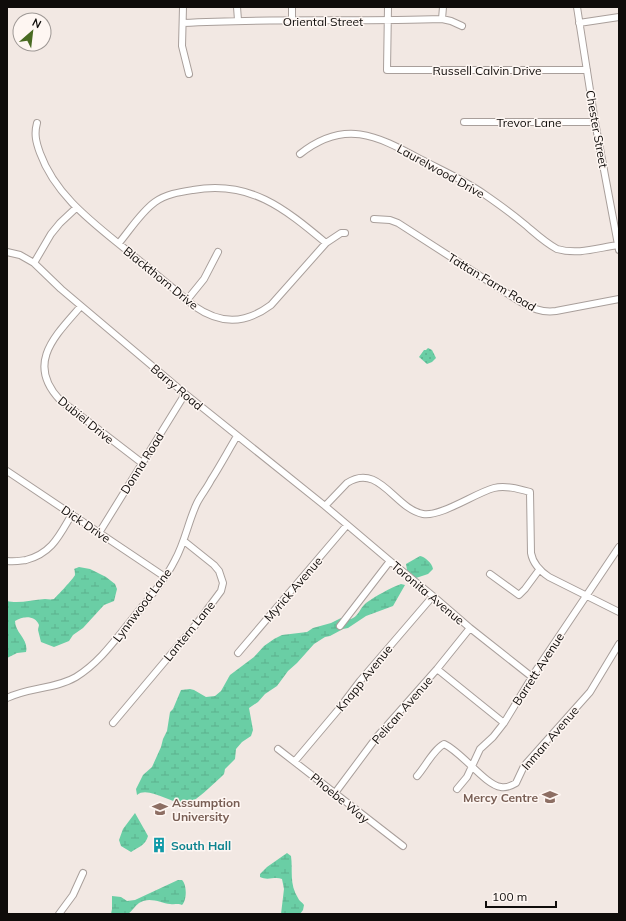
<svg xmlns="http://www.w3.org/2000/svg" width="626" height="921" font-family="Mulish,sans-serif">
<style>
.grass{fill:url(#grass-dots)}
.wetland{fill:url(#wetland-marsh)}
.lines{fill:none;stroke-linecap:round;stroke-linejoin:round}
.minor-casing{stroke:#a99f9b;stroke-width:8}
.minor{stroke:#fff;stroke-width:6}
.labels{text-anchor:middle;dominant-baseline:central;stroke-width:3;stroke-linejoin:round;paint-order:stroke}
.street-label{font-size:12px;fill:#0f0c0a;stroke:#fef6f2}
.education-label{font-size:12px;font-weight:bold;fill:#785e54;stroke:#fef6f2;text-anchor:end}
.culture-label{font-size:12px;font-weight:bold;fill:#0d838f;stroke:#fef6f2;text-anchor:start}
</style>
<defs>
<pattern id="grass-dots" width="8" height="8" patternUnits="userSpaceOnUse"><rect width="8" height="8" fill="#6acea5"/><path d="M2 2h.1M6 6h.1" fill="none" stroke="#5bb08d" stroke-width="1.8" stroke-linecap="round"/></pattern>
<pattern id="wetland-marsh" width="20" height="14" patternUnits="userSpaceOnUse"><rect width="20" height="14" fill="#6acea5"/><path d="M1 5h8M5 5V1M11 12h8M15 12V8" fill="none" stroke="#5bb08d"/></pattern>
</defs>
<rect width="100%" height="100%" fill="#f2e8e3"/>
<!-- grass -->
<path class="grass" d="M428,348L432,350L436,358L432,362L427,364L419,357L424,350H426Z"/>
<!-- wetland -->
<path class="wetland" d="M420,556C425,557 432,563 433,569L428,574L416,578L407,570L406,564Z
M79,567L90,569L106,577L115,584L117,589L114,601L104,605L83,628L73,635L69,641L54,647L41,642L38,630L39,625C35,615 23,616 15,621C15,633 29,639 26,652L17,653L7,658V601C18,604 32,600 45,599C48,599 50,600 54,599C56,597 74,578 75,575C75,575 75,570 74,569Z
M401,584L405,585L393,606L366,616L348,628L343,629L330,636L325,637L314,644L297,663L288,671L277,686L265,694L258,702L249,708L253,730L251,736L242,742L236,749L235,759L225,769L224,774C219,779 195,802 189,803C174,807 149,785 137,795L136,789L143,775L152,767L161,747L163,739L167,731L170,712L173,709L181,690L190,689L194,690L206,697L215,696L221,691L230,675L254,657L264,646L274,639L282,635L307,632L313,628L331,623L341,618C345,619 350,620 353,618C359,615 360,608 365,604C372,598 392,587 401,584Z
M135,813L148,836C146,845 137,848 131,852L121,846L119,840L123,829Z
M287,853L291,856C293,870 289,884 298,898C299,901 302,902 304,905L303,910L300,914H281L284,889L282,879C275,876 268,881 260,877V874L267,867Z
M178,880H182C187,885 187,900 182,905C178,903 175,905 170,904C161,903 149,896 139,903C135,906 132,911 128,914H111L112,909V896L121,897L127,901L135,900Z"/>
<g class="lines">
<defs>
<path id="minor" d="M183,7L182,46L189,74
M237,7L238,20
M292,7V21
M388,7L387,70H587
M577,7L595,122L619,250
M442,19L443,7
M183,23C269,18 356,22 442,19L451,21L462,26
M579,23L619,17
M464,122H595
M37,123C34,134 36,142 40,153C56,197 95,224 130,253C151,270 173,288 194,306C220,324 244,325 271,305L326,243L341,233H345
M300,154C344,119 376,135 420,159C441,170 464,180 484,194C497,203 511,213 523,223C534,232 544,242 557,249C578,255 597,248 618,245
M374,219L390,220L398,223L519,301C531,308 542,313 556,311L619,299
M119,243C130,230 141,212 155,202C166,194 180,192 193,190C250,180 284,208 326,243
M7,252L20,255L34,263L61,289L183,392L325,506L347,483C379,462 395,509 423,514C441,517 475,493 494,488C505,485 519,489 530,492L531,553C533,564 540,571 549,577L619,612
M34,263L51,234L60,223L76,208
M187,300L204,279L218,252
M81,306C56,335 25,363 60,400L142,463
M7,471L165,577
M325,506L390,561L433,596L470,628L532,677
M99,533L185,394
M7,561C14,562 19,561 26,560C52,553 59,536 72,514
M490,574L519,595L525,589L539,570
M340,626L390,561
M238,653L347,525
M437,669L504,723
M7,698C29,687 56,689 76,677C100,662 115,640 133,618C148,599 164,582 175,560C185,542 188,522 197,503C201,495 207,488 211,480C220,466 228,451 237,436
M113,723L198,622L221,591L223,583L219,571L214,565L184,541
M278,749L403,846
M295,761L338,710L360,681L433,596
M417,776C425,767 434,749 444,744C462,752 485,785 501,787C506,788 511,786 516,783L524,766L590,692L619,644
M457,789L467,777L480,749L493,737L504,723L535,672L619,547
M335,793L376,738L437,669L470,628
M59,914L73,895L83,873"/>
</defs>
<!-- minor casing -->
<use href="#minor" class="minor-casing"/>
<!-- minor -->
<use href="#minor" class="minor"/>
</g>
<!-- icons -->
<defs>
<symbol id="school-bare" viewBox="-9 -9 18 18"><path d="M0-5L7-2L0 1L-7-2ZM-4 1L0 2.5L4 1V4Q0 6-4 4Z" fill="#8d6e63" stroke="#fef6f2" stroke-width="2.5" paint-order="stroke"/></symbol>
<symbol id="university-bare" viewBox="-9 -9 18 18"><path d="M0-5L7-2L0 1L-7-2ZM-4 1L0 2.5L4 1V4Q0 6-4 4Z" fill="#8d6e63" stroke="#fef6f2" stroke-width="2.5" paint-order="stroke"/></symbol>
<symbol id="building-bare" viewBox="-9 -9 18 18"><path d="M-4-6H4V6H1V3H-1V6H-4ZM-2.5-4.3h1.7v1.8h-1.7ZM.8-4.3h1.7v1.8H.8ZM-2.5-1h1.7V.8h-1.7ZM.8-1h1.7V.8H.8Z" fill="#0f9aa8" stroke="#fef6f2" stroke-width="2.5" paint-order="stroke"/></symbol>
</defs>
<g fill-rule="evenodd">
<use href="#school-bare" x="539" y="786" width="22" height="22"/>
<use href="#university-bare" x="149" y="798" width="22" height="22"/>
<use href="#building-bare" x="148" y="834" width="22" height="22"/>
</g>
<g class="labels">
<!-- street labels -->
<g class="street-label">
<text x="323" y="21">Oriental Street</text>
<text x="487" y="70">Russell Calvin Drive</text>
<text x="529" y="122">Trevor Lane</text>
<text transform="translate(597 129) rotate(80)">Chester Street</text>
<text transform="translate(441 171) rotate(29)">Laurelwood Drive</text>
<text transform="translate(161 278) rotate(39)">Blackthorn Drive</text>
<text transform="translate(492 282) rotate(31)">Tattan Farm Road</text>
<text transform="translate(177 387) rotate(40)">Barry Road</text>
<text transform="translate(86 420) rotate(39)">Dubiel Drive</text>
<text transform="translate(142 463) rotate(-58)">Donna Road</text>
<text transform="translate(86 524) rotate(34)">Dick Drive</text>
<text transform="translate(293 589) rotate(-49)">Myrick Avenue</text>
<text transform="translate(428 593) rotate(40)">Toronita Avenue</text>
<text transform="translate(142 605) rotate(-53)">Lynnwood Lane</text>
<text transform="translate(189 631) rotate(-51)">Lantern Lane</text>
<text transform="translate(538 669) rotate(-57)">Barrett Avenue</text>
<text transform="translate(364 678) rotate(-51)">Knapp Avenue</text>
<text transform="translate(402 710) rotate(-49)">Pelican Avenue</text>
<text transform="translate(550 738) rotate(-49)">Inman Avenue</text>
<text transform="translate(340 798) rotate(39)">Phoebe Way</text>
</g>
<!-- education labels -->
<g class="education-label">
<text x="538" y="797">Mercy Centre</text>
<text x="172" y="802" text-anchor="start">Assumption<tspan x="172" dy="14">University</tspan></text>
</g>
<!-- culture labels -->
<g class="culture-label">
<text x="171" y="845">South Hall</text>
</g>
</g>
<!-- border -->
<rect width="626" height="921" fill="none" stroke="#0f0c0a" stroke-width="16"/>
<!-- north arrow -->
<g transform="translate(32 32) rotate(28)"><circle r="19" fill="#fef6f2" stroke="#9e9895"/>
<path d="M0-3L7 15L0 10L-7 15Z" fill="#496a22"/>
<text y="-6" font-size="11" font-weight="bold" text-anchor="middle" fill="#0f0c0a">N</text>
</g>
<!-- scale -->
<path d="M486 901v6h70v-6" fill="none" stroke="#0f0c0a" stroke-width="2"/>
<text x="492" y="901" font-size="12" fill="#0f0c0a" stroke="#fef6f2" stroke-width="3" paint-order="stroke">100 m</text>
</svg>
